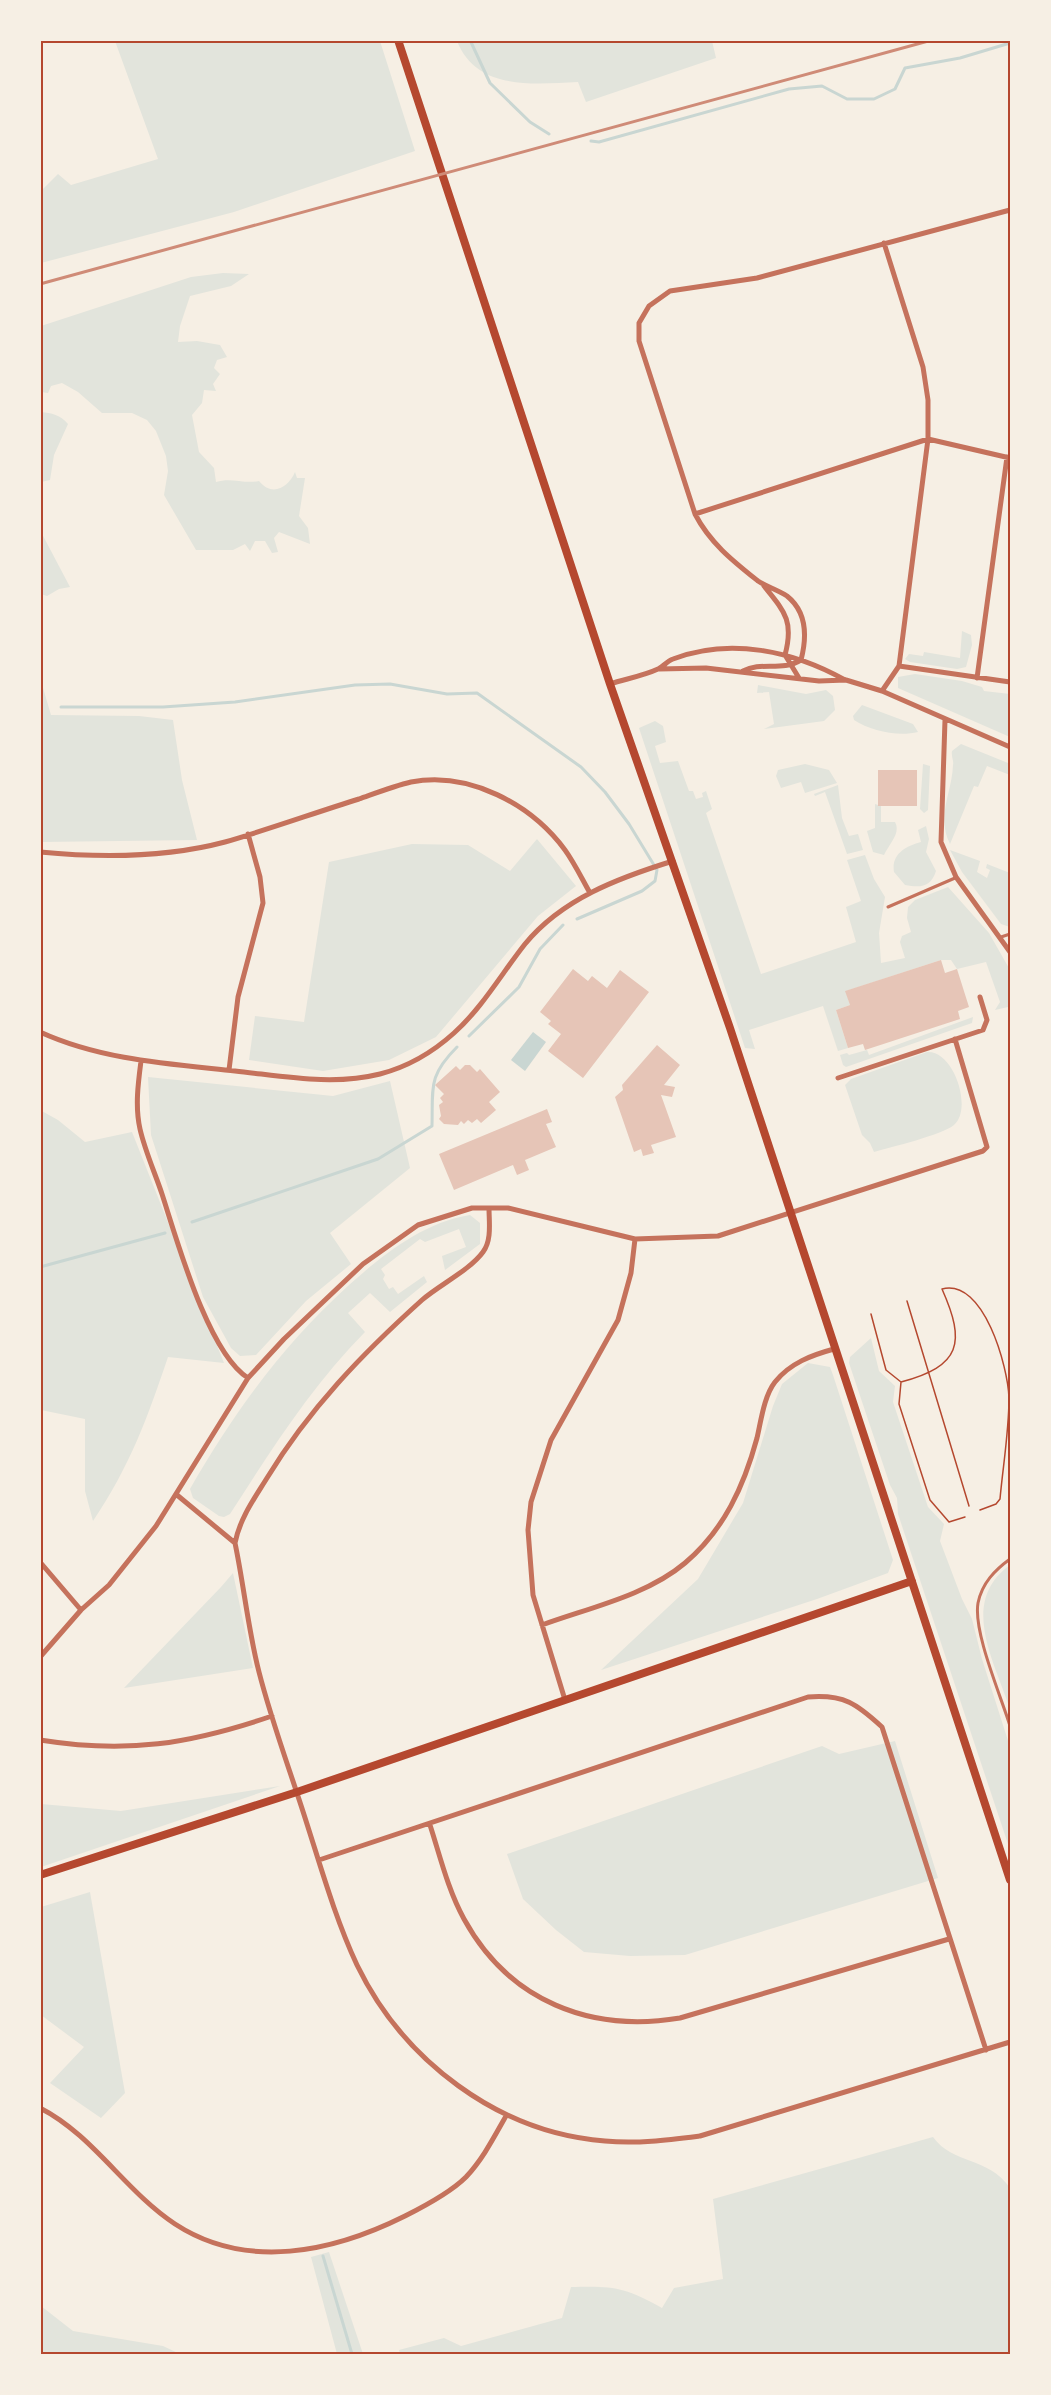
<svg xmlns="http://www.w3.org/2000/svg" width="1051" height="2395" font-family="Commissioner,sans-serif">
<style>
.green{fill:#e2e4dc}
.water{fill:#c9d6d2}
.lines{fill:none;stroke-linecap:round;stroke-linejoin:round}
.stream{stroke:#c9d6d2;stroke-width:3}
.building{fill:#e6c5b7}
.path{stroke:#b5482f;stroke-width:1.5}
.service{stroke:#c5725c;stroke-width:3}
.minor{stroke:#c5725c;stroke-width:5}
.secondary{stroke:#b5482f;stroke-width:8}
.rail{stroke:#cf8b77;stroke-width:3}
.neatline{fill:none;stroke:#b5482f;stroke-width:2}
</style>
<rect width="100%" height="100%" fill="#f6efe4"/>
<!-- green -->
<path class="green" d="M115,41H380L415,151L234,212L41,263V191L58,174L71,185L158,159Z
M457,41H712L716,58L586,102L578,82C533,84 477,91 457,41Z
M223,273L249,274L231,286L190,296L180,326L178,342L197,341L220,345L227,357L217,360L214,368L220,374L213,384L216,391L204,390L202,403L192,415L199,452L214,468L216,482C231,477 243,484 259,481C272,497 288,488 295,472L297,478H305L299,516L308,528L310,544L279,532L274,538L278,552L272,553L265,541H255L250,551L245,544L233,550H196L164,495L168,471L166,456L156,431L147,420L132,413H102L78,392L62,383L51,386L48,393L41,392V326L191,277Z
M41,412C51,413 61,415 68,424L54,455L50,480L41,482Z
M41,532L70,587L59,589L47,596L41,594Z
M962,631L971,635L972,645L966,667L957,669L910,662L905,659L909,654L923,656L924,652L960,658Z
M915,674L962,681L982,687L984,691L1010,694V737L898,688V677Z
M41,681L51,715L139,716L173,720L182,780L197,840L41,842Z
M758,685L806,694L826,690L833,696L835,710L824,721L764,729L774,724L769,692L757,693Z
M862,705L913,724L918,732C898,737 871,731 854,720L853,716Z
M655,721L663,726L666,742L655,746L660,763L678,761L689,791H693L696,799L703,797L702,793L706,791L712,809L706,813L761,974L856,942L846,907L861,901L847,860L865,855L874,879L885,897L879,933L881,963L905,958L900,942L902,936L911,932L907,918L908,907L915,900L948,887L989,933L1010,970V1011L1008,1007L995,1010L1000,1002L986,962L957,969L951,960H941L846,991L850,1005L836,1010L848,1048L838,1051L823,1006L749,1030L755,1049L745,1048L639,728Z
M961,744L1008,763L1010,775L987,766L978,787L974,786L950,844C936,816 952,793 953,765C954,760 951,757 952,751Z
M805,764L829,770L837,783L805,793L801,782L781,788L776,776L778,770Z
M923,764L930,766L928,810L924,813L920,809Z
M838,785L842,818L849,836L858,834L863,850L847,854L825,792L815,796L814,794Z
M875,804L881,806V822H895C901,833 890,843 884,855L873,852L867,831L875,828Z
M926,826L929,839L926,852L936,871C931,887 921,888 905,885L894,872C891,854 906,846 921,842L918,830Z
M537,839L576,886L538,916L436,1037L389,1060L323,1071L249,1060L255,1016L304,1022L329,862L412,844L468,845L510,871Z
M950,850L980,861L977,872L987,878L990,870L986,868L987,864L1010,873V927L1001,924L962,872Z
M973,1017L972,1023L846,1067L843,1065L840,1055L847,1053L849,1055L867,1050L869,1055Z
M927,1052C954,1050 973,1109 954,1125C942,1135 891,1147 874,1152L870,1143L862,1135L845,1085L851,1079Z
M148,1077L333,1096L390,1081L410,1168L330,1233L351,1264L306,1301L256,1355L240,1356L231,1348L203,1297L151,1135Z
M40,1110L58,1120L85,1142L132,1132L224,1363L168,1357C147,1419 130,1466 93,1521L85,1491V1419L41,1410Z
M470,1215L480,1223V1244L445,1270L442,1256L466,1247L459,1229L425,1242L420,1239L381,1269L385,1275L383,1279L389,1289L393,1287L398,1294L424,1276L427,1282L390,1312L370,1293L348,1313L365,1332C311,1387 271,1450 230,1514L224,1517L219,1516L193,1498L190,1489C234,1412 283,1345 349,1285C384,1254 422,1223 470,1215Z
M871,1338L879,1371L895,1386L893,1402L928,1507L944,1524L940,1541L962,1599L972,1619L982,1659L1010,1747V1850L898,1514L897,1498L890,1485L849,1363L850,1357Z
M808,1363L830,1367L833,1375L893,1560L888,1573L817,1599L601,1670L698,1579L743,1503L773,1406L782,1384Z
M1010,1565V1709C994,1660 959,1602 1010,1565Z
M233,1573L253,1668L124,1688L221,1587Z
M895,1741L938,1878L685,1955L630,1956L584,1952L556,1930L523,1899L507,1854L822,1746L839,1754Z
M280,1786L41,1867V1804L121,1811Z
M90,1892L125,2093L101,2118L50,2083L84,2047L41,2015V1907Z
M933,2137C953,2165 988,2156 1010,2188V2354H400L399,2350L444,2338L461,2346L562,2318L571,2287C614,2286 625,2287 662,2308L674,2288L723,2279L713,2199Z
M329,2252L363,2354H337L311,2257Z
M41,2306L73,2331L163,2346L180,2354H41Z"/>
<!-- water -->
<path class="water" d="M533,1032L546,1042L525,1071L511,1060Z"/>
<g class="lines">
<!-- stream -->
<path class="stream" d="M470,40L490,83L530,122L549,134
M591,141L599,142L789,89L822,86L847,99H874L895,89L905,68L960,58L1010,43
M61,707H163L235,702L355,685L390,684L447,694L477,693L581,767L605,792L629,824L657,870L655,881L642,891L577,919
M469,1036L519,987L540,949L563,925
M192,1222L378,1159L432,1126C433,1087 428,1076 457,1047
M40,1267L165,1233
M323,2256L352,2354"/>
</g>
<!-- building -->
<path class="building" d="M878,770H917V806H878Z
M941,960L945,973L957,969L969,1007L958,1011L960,1019L865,1050L863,1044L848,1048L836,1010L850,1005L845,991Z
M573,969L588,981L592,976L607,988L620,970L649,992L583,1078L548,1051L561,1034L548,1024L551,1021L540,1012Z
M657,1045L680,1065L664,1085L675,1087L672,1097L661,1095L676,1137L651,1145L654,1153L643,1156L641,1149L634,1152L615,1097L623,1090L622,1085Z
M465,1065H470L477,1072L480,1069L500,1092L489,1102L496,1110L481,1123L477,1119L472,1123L468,1120L464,1124L461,1121L458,1125L444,1124L439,1119L441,1116L439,1105L443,1102L440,1098L444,1094L435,1085L456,1066L460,1070Z
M547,1109L552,1122L546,1124L556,1147L525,1160L529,1170L517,1175L513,1165L454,1190L439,1154Z"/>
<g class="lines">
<!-- path -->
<path class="path" d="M907,1301L969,1506
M871,1314L886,1370L901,1382C961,1366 966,1343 942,1289C984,1278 1008,1367 1009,1398C1009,1431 1003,1466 1000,1499L996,1504L980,1510
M901,1382L899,1404L930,1500L949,1522L965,1517"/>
<!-- service -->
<path class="service" d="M888,907L955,878
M1001,937L1010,934
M1010,1559C995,1570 982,1583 978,1603C973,1632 1001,1696 1010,1726"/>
<!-- minor -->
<path class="minor" d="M695,514L928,439L1010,458
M764,586C785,612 794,621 785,655L799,678
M899,666L1010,682
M659,669L706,668L819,681L846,680L882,691L1010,747
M743,671C762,661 781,672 801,660C807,637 807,612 787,596C778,590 767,587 758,581C733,561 710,543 695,514L639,341V323L649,306L670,291L757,278L1010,210
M977,678L1007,457
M610,684C625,679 643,676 658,669C663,667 667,661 673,659C730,637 793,651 845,680
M882,691L899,666L928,439V400L923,367L884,243
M945,720L941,842L956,877L1010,952
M40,852C102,858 165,858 225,842C270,829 314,813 359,799C376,793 394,786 411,782C469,771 531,804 565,850C575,864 582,879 590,893
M40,1032C101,1060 170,1064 235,1071C283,1076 332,1086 380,1074C407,1067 433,1052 454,1033C482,1008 502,973 525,944C562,899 618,878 673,861
M141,1061C138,1084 135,1107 140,1129C145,1151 155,1173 162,1194C177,1240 208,1353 248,1378
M229,1070L238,997L263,903L260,877L248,834
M838,1078L983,1030L987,1020L980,997
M177,1495L235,1543C244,1586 248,1629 259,1672C272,1723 291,1773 307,1824C322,1871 336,1920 357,1965C403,2060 498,2133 605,2141C637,2144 668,2140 700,2136L1010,2042
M235,1543C240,1518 254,1499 267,1478C309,1409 362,1354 422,1300C439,1285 470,1270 483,1252C492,1240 489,1222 489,1208
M40,1562L81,1610
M542,1625C588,1608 646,1596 685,1563C724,1530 744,1486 757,1438C761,1421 764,1396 775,1382C790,1363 812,1355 834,1349
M40,1657L81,1610L109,1585L156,1526L248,1378L284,1339L363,1264L418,1225L472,1208H508L635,1239L718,1236L983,1151L987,1147L955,1039
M565,1700L533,1595L528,1530L531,1502L551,1440L618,1320L631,1273L635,1239
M40,1740C127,1754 190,1744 272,1716
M430,1825C440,1856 448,1890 464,1919C509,2001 590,2033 680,2018L949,1939
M319,1860L808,1697C844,1694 857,1704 882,1727L986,2050
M40,2108C93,2135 125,2191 175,2224C247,2271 333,2252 405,2216C425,2206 450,2193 466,2177C483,2159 494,2137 506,2116"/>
<!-- secondary -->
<path class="secondary" d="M398,40L610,684L730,1028L1010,1880
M40,1875L297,1792L912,1581"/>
<!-- rail -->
<path class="rail" d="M40,284L932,40"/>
</g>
<!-- border -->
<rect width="1051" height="2395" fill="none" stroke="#f6efe4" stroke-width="84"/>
<rect x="42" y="42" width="967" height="2311" class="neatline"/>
</svg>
